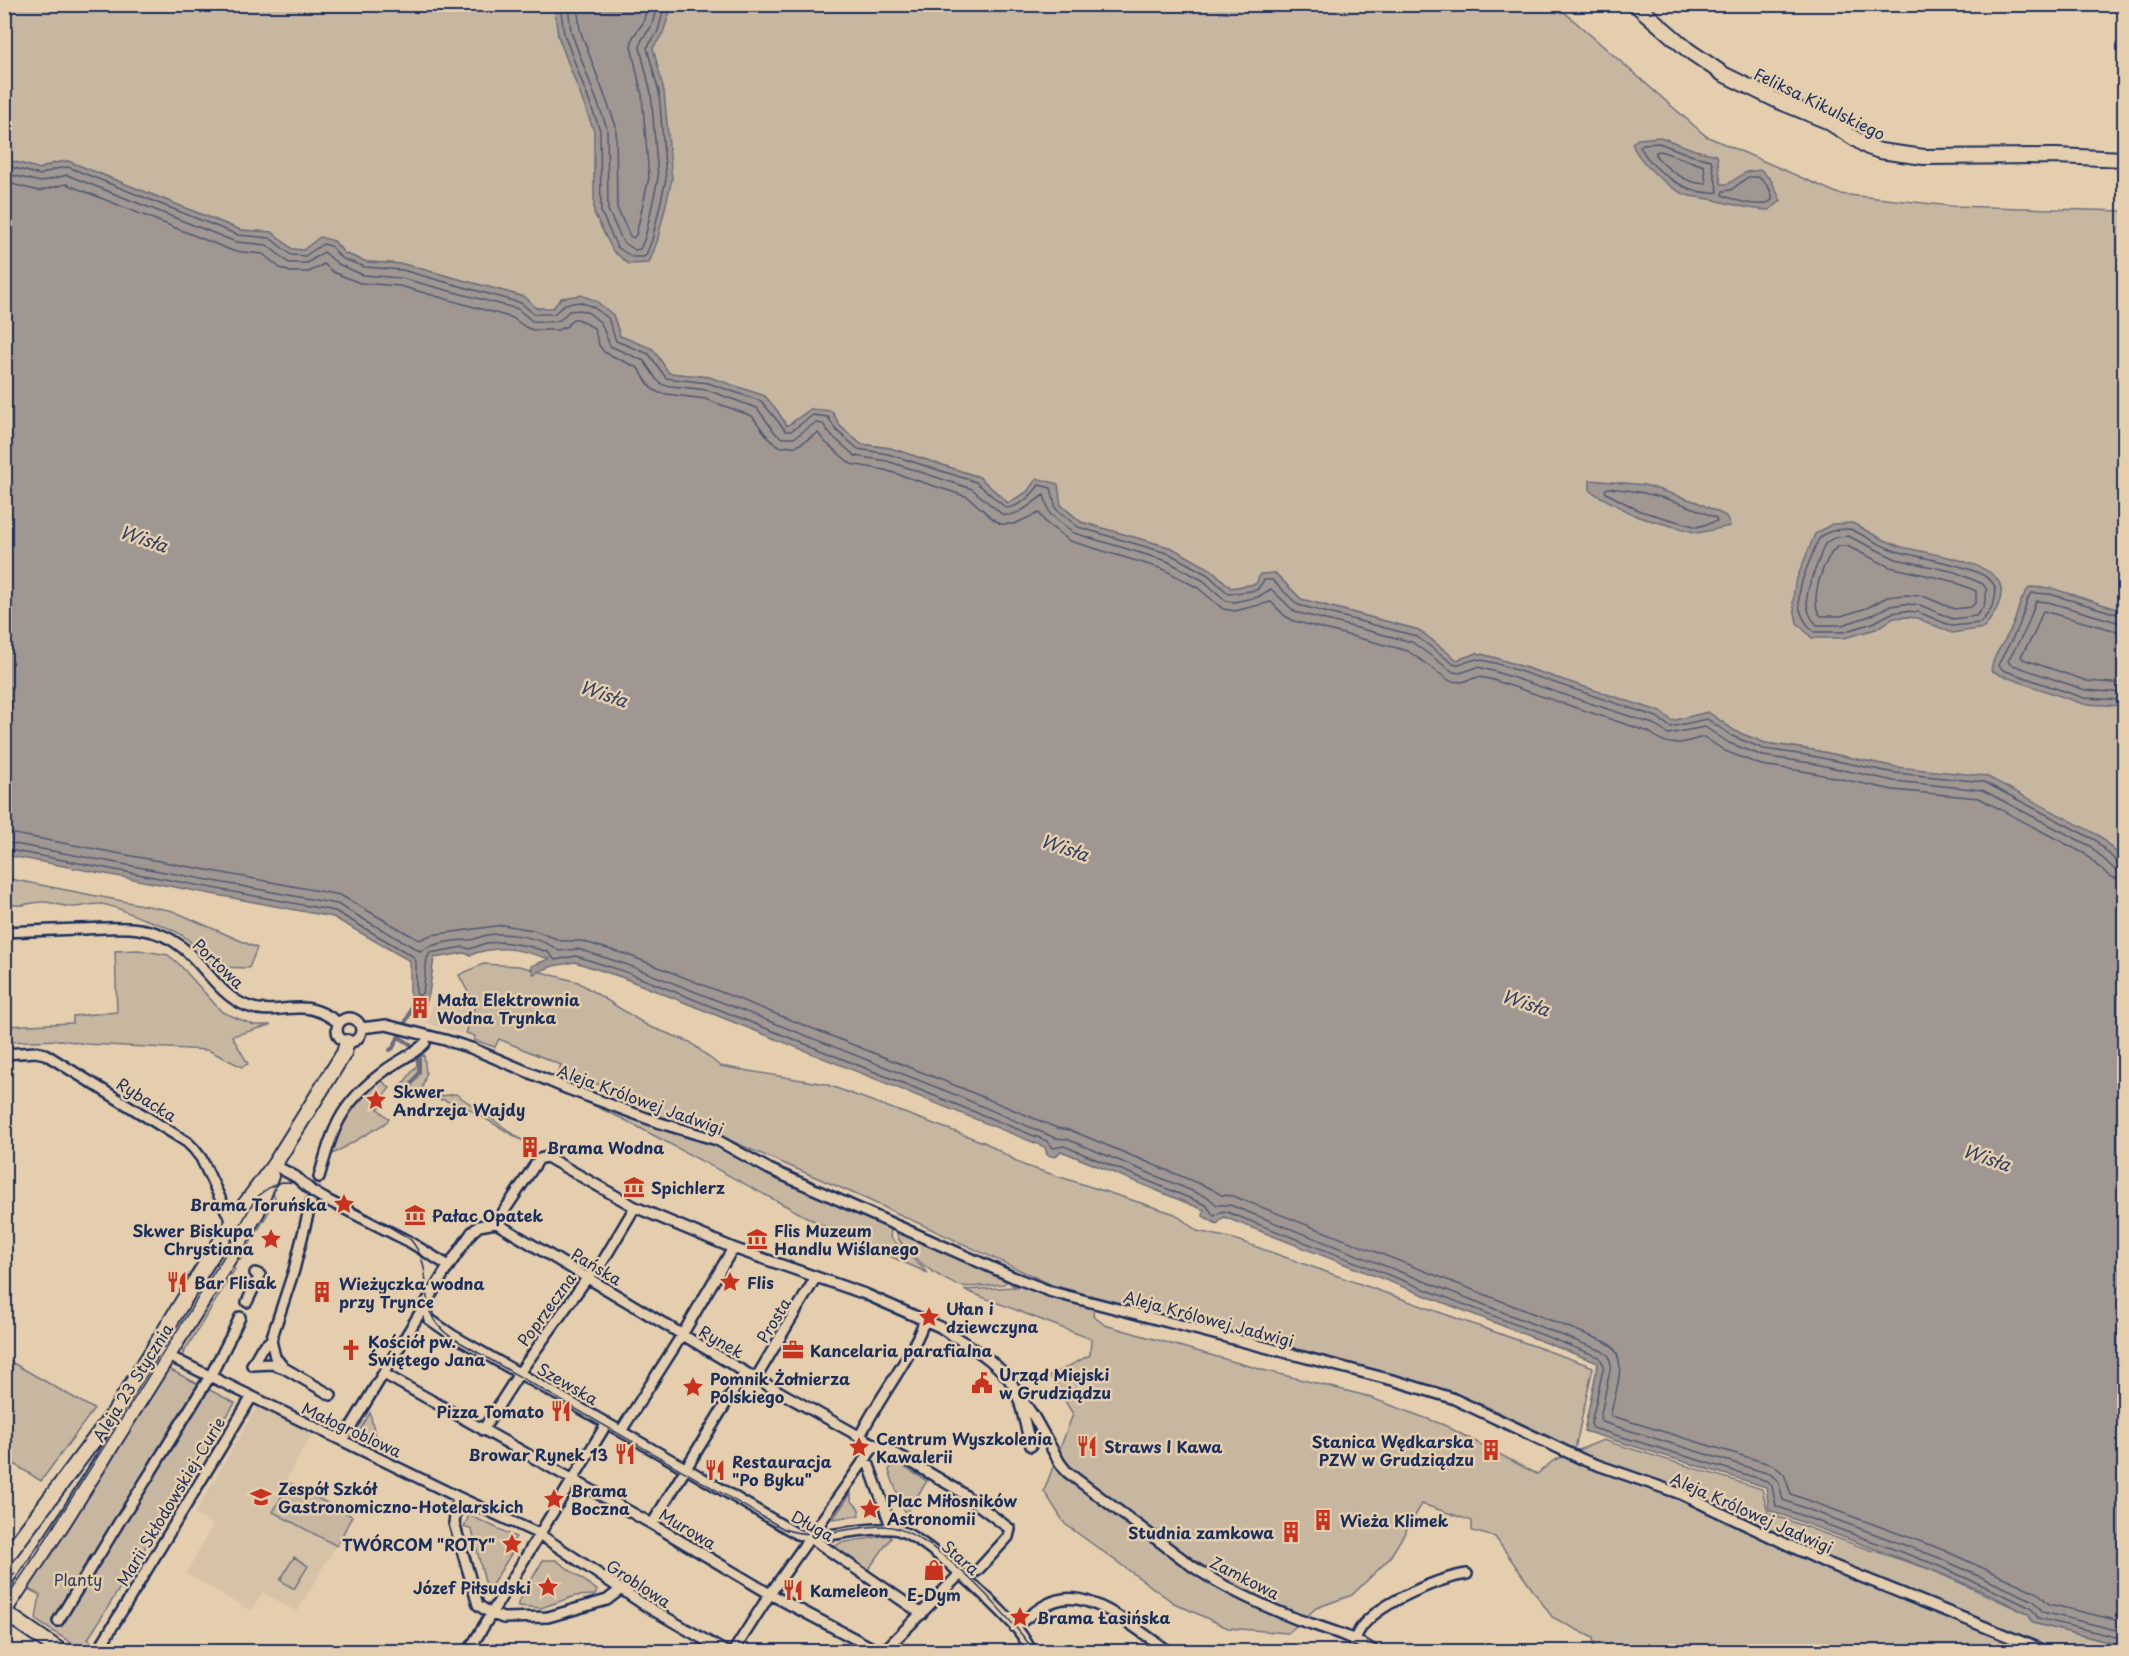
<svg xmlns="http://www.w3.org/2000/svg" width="2129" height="1656" font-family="'Playpen Sans',sans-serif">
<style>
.built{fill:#d5c2a7}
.green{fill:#c7b7a1;stroke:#717380;stroke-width:1.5}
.water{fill:#a09792;stroke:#6b6d7d;stroke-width:1.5}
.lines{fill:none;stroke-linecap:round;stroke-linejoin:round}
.shore{stroke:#505973;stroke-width:1.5}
.stream{stroke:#6b6d7d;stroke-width:4}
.street-tunnel{stroke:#bcae9d;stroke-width:9;stroke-dasharray:9 4.5;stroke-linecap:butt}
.street-casing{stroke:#1b2f5e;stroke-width:14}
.secondary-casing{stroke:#1b2f5e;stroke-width:18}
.street{stroke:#e4cead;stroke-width:9}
.secondary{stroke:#e4cead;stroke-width:14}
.tram{stroke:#1b2f5e;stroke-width:1.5}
.street-bridge-casing{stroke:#1b2f5e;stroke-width:14;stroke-linecap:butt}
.street-bridge{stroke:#e4cead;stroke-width:9}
.labels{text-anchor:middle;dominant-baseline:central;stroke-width:5;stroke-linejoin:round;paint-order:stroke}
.street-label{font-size:16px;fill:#1b2f5e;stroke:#e4cead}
.poi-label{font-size:16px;font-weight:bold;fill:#1b2f5e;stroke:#e4cead;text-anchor:start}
.park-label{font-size:16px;fill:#2c3d65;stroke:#e4cead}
.water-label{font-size:18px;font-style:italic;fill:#2f3f66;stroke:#e4cead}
</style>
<rect width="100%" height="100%" fill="#e4cead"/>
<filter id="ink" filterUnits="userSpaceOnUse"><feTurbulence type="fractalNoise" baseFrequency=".0167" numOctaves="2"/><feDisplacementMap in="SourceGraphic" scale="12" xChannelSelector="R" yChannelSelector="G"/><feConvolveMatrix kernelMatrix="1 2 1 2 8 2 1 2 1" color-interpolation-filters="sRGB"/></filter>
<g filter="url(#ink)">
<!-- built -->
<path class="built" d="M437,993L472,1004L462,1034L427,1023Z
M259,1403L312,1434L286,1479L352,1517L297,1612L263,1592L251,1611L186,1573L213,1525L195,1514Z"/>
<!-- green -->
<path class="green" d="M4,5H1556L1706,136L1839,194L1951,206L2124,211V860L2098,835L1896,767L1813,750L1765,743L1735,731L1708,712L1672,721L1660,712L1496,658L1477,653L1457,660L1419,630L1301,599L1275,573L1256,584L1231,588L1212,570L1172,548L1081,522L1061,505L1037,478L1027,492L1008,503L979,477L890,448L861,444L840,426L811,409L787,426L776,409L709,377L668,373L653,349L620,336L613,315L536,308L525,297L403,264L367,262L344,253L334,241L303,250L292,249L272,232L241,230L68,161L54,163L40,169L5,159Z
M5,878L173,911L257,948L249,968L216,967C189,939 183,931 144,919C129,914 117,906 101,904C92,903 82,907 73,907C64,907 55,903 45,902C28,901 24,909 5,903Z
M139,950L168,955L178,963L222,1012L254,1025H271L232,1036L248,1064L242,1067L208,1050L86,1044L61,1040L5,1042V1026L73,1023V1016L117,1012L115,951Z
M483,964L519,966L578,982L648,1026L690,1042L720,1066L825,1084L986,1143L1023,1165L1175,1214L1197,1231L1234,1239L1593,1367L1575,1449L1477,1402L1418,1383L1052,1285L862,1197L729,1140L650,1113L653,1105L576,1076L574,1081L557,1074L561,1065L499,1039L495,1047L474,1040L475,1036L466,1033L475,1005L459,975Z
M424,1055L426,1074L420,1096L410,1098L400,1088L417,1065L416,1058Z
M377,1081H382L390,1088L382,1097L386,1100L378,1109L389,1119L384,1124L333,1154L330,1153L350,1107Z
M456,1094L525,1142L467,1108L444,1100L427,1098Z
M573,1096L704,1139L762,1169L891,1229L890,1237L928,1273L831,1230L623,1119Z
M273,1192L276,1200L240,1260L233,1256Z
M897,1231L908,1234L1009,1279L1004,1284C991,1285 975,1288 962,1286C945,1284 895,1248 897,1231Z
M228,1265L235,1269L183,1354L181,1344Z
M1013,1281L1094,1307L1093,1316L1105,1325L1263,1370L1363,1395L1444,1425L1537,1474L1553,1461L1603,1440L1762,1489L1768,1513L1856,1545L1932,1570L2028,1614L2033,1623L2124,1646V1651H1594L1593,1638L1552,1617L1495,1537L1472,1531V1521L1422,1504L1389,1559L1352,1595L1316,1608L1288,1633L1228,1628L1174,1603L1065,1524L1044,1491L1073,1414L1050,1376L1090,1355L1091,1339L964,1290L1016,1287L1011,1284Z
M4,1358L94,1409L41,1481L5,1458Z
M165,1367L235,1403L88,1639L95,1644L89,1651H84L40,1623L36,1619L40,1595L26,1588Z
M370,1413L375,1435L382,1439L384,1446L381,1444L380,1445L357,1435Z
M899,1464L927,1481L907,1512L904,1511L889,1471L890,1468Z
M289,1483L352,1516L337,1546L273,1512Z
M851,1493V1500L859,1509V1515L833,1519Z
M469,1515L516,1537L510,1544V1547L514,1549L489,1590L485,1582L472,1530L464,1527Z
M889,1535L891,1538L868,1570L837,1551L835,1547L840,1543Z
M294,1557L308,1566L294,1589L280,1580Z
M543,1560H556L597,1590L595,1595L575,1596L541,1608L518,1606V1603Z"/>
<!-- water -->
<path class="water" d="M554,5H672L663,33L653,48L664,91L672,179L657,242L649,263L629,264L613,251L594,213V131L558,36Z
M1660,137L1695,150L1717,155L1721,184H1728L1746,172L1761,170L1771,180L1781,201L1769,210C1751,210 1735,205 1718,201C1709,198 1699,198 1690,196C1671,191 1638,162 1632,143L1638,139Z
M4,159L40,169L54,163L68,161L240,230L272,232L292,249L303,250L320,237L334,241L344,253L367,262L403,264L525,297L536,308H553L561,298L581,295L596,301L613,315L620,336L653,349L669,373L709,377L765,396L776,409L787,426L811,409L832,411L840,426L861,444L890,448L979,477L1008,503L1027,492L1037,478L1058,484L1061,505L1081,522L1172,548L1212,570L1231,588L1256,584L1260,574L1275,573L1301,599L1419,630L1457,660L1477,653L1496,658L1661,712L1672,721L1708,712L1735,731L1765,743L1813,750L1896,767L1986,776L2098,835L2124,860V1646L2033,1623L2028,1614L1989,1594L1932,1570L1769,1510L1766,1487L1584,1431L1598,1363L1224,1217L1217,1224L1203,1216L1204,1210L1061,1151L1055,1157L1047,1155L1045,1147L621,977L575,962L553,966L533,974L531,966L549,959C518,949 501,944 470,955L464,953L434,958L429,994L425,1005L410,999V961L333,917L5,855Z
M1590,480L1645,485L1697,502L1726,516L1730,526L1698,533L1638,517L1590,491Z
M1852,523C1868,531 1885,542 1902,547C1924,553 1983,560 1997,579C2009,594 1993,616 1984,628L1952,633L1917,618L1906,617L1894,618L1876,629L1844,638H1812L1797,623L1793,603L1795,583L1815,534L1832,524Z
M2030,587L2051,588L2124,611V706L2083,704L2000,675L1991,670C1994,651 2008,639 2014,622C2019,609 2020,597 2030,587Z"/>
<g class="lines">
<!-- shore -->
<path class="shore" d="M560,4L564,34L600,130L601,212L617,247L632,257H644L646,255L652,240L666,179L659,92L647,48L658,31L665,4
M568,4L571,32L607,128L608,210L623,242L635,250L640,249L645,238L658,178L651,93L640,48L641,41L651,27L658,4
M577,4L580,30L616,126L617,208L630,236L633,238L636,235L649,177L642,95L631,46L633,37L643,23L648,4
M1659,143L1693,156L1711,160L1718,192C1689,197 1654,172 1640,147L1643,144Z
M1660,151L1704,166L1706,183C1689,186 1666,168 1656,156V152Z
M4,165L40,175L55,169L68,167L238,235L270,238L291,255L305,256L323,244L331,246L341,258L365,267L402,270L521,303L534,314H554L565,304L580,302L593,307L608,318L616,341L649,354L666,378L708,383L761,401L786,431H791L813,415L828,417L836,430L858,449L888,454L976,482L1006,508C1020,507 1031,496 1039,485L1051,488L1056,509L1078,527L1170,554L1208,575L1229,594L1257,590L1264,580H1272L1298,605L1416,636L1455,665L1477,659L1495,663L1657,717L1670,727L1707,719L1732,736L1764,749L1812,756L1895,773L1984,782L2095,840L2118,863L2124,864
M4,173L40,182L67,175L236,242L267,245L289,263H307L324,252L338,264L363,275L401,278L518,309L532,321L552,322L560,320L569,311L580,310L589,313L601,323L610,346L644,361L657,380L663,385L707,390L757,408L776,434L782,438H794L815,423L823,424L831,435L855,456L887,461L972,489L1003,515C1020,517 1032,502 1044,495L1050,514L1074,533L1167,561L1204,581L1226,601L1234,602L1258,597L1271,589L1295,612L1412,642L1453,672L1460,673L1478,667L1493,671L1653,724L1668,734L1705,727L1729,743L1763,756L1811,763L1894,781L1982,790L2090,846L2114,869L2124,872
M1748,177H1758C1766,182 1773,191 1772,200C1760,210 1735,200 1722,195L1723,191L1731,190Z
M4,182L39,191L66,184L233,251L263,254L280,268L290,272H309L324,264L333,272L360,283L400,286L513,318L525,327L533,330H558L567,326L573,319H578L594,328L599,345L604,352L638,368L651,388L659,393L705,399L752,416L770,440L781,447L797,446L818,433L825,442L851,464L885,470L968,497L993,519L1001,524H1014L1039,513L1046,523L1070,541L1163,569L1198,588L1223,609L1235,611L1271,602L1285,616L1294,621L1408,651L1450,681L1462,682L1478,677L1490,679L1649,732C1672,750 1678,743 1704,737L1725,751L1761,765L1809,772L1893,790L1979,798L2085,854L2109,876L2124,881
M1608,488C1647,491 1681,501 1716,518L1717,521L1697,527L1640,511L1606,493L1605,490Z
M1850,529C1866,536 1883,548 1900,552C1920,558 1979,566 1992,582C2002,594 1989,614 1980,623L1952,626L1918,612L1905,611L1892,613L1873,623L1843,632H1814C1790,609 1799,587 1810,560C1813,554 1815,543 1820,538C1827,530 1840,529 1850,529Z
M1848,536L1896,559L1955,572L1983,584L1987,590L1984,606L1976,616L1953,619L1920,605L1905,604L1890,606L1870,616L1842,625H1817C1798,606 1810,581 1819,560C1821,555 1822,547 1826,543C1832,537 1840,537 1848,536Z
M1839,546H1847L1890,567L1952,581L1976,591V602L1971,607L1954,609L1923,596L1905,595L1887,597L1867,608L1841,616H1821C1807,603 1825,553 1839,546Z
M2124,616L2050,594L2032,593L2028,598L2019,626L1998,665L2003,670L2084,698L2124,700
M2124,624L2048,602L2036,601L2026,629L2008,661L2010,664L2085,690L2124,693
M2124,633L2043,611L2034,634L2021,656L2023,659L2087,681L2124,684
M4,832L340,895L419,940L431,935L503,925L533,930L562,941H581L628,955L959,1087L1057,1128L1070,1130L1212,1189L1221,1195L1233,1196L1606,1342C1631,1357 1615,1391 1611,1413L1612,1416L1773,1465L1784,1474L1791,1494L1941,1549L2038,1593L2049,1604L2124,1622
M4,842L337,904L420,951C435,943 451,940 469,940C475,940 481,936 487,935C508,932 542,937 559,951L578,949L625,964L956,1095L1055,1138L1067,1139L1209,1198L1217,1205H1230L1602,1351L1609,1356L1611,1365L1600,1419L1602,1422L1770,1474L1778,1481L1783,1500L1937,1557L2034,1601L2043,1612L2124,1632
M4,849L335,911L414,957L416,962V993L419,996L423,992L427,958L430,953L463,947L470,949L486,943L502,942L528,946L548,952L555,960L576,956L623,971L1047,1141L1053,1148L1064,1146L1206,1205L1214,1216L1223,1211L1227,1212L1599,1357L1604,1365L1591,1424L1593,1428L1767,1481L1772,1486L1776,1506L1934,1564L1991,1589L2031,1608L2038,1618L2124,1639"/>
<!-- stream -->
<path class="stream" d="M399,1037L413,1046
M390,1050L393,1048L409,1015L413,1000
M406,1093L419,1072V1057"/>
<!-- street-tunnel -->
<path class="street-tunnel" d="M311,1202L319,1177"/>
<defs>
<path id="street" d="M4,932C29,931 53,930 78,929C115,928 153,922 183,948C205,966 220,996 247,1006C266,1014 283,1007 302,1008C316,1008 328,1015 339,1023
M337 1030a12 12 0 1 1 24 0a12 12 0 1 1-24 0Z
M361,1028L386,1025L445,1040L471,1048L568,1089L657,1122L717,1140L769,1169L1013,1277L1052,1292L1396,1381L1452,1398L1586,1461L1681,1494L1822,1561L2047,1652
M4,1054L36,1052L45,1054L187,1142L194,1149L201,1158L232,1223
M274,1165L296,1177
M319,1177C333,1128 340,1104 383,1072C396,1061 414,1055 425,1043
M325,1199L408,1241L449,1266
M311,1202L294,1270L271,1340L275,1357L284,1368L331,1395
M496,1223L539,1159L547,1157L635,1207L733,1248L865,1294L940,1327L953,1336
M247,1302L260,1275L255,1273
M425,1305L429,1319L452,1335L692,1472L797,1534L811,1538L922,1614
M231,1336L240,1317
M957,1338C977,1350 1002,1366 1014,1387C1021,1401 1026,1430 1031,1446
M271,1340L261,1349L252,1365L272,1364L284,1368
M154,1349L458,1497L539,1534L646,1606L726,1652
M220,1358L229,1340
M213,1371L219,1359
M384,1374L652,1524L770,1594L876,1650L887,1648L957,1577L977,1571L1008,1537L1010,1529L958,1490L904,1458L875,1445L753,1377L496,1223
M756,1378L816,1277
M1015,1389L1034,1417L1060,1463L1067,1472L1192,1566C1223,1587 1259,1604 1294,1618C1321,1628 1352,1635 1375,1652
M483,1430L522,1369L588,1277L600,1266L635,1207
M621,1431L682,1335L733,1248
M860,1436C879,1397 909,1362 924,1322
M343,1440L446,1270L472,1232L479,1226L496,1223
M863,1461L869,1465L892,1529
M152,1470L207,1381
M458,1497L454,1523L478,1605L490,1613L503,1618L548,1617L607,1600L620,1590
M122,1518L151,1472
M652,1524L745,1372
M811,1538C831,1535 881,1525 898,1530C926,1538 993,1602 1014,1625C1021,1633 1027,1643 1032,1652
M98,1557L121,1519
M58,1621L96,1559
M1015,1627C1030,1616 1044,1602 1063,1599C1096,1593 1143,1634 1169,1652
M1354,1640C1357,1635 1360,1628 1364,1624C1383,1602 1439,1578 1467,1574
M97,1652L251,1398
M468,1652L607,1423
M733,1652L770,1594L875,1445"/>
<path id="secondary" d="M1635,4L1688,50L1723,74L1778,101L1827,121L1868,147L1880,151L1924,157L2056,156L2124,159
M4,1560L114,1413L201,1272L241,1210L274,1165L344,1053L347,1042
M4,1611L64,1521L229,1258L257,1212L271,1176
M4,1612L62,1652"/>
</defs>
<!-- street casing -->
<use href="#street" class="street-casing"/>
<!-- secondary casing -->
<use href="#secondary" class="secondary-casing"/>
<!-- street -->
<use href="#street" class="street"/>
<!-- secondary -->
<use href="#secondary" class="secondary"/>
<!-- tram -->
<path class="tram" d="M4,1582L15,1574
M4,1602L37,1553L226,1253L249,1209L260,1194L270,1187L282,1182L306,1183L390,1227L410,1239C441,1275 409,1308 451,1337L784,1529C815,1541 850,1526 883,1526C929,1526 1009,1616 1035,1652"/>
<defs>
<path id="street-bridge" d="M296,1177L313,1192L325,1199"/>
</defs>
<!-- street-bridge casing -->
<use href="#street-bridge" class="street-bridge-casing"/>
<!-- street-bridge -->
<use href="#street-bridge" class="street-bridge"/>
</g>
</g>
<!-- icons -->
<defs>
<symbol id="building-bare" viewBox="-9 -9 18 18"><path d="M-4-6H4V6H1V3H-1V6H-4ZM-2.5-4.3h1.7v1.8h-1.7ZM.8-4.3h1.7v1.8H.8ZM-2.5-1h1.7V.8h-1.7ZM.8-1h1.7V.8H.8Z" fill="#c8321e" stroke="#e4cead" stroke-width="2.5" paint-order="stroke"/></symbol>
<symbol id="sight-bare" viewBox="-9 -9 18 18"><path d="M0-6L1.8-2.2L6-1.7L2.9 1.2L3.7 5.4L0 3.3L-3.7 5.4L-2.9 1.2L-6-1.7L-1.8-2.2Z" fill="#c8321e" stroke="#e4cead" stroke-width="2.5" paint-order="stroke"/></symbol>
<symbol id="museum-bare" viewBox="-9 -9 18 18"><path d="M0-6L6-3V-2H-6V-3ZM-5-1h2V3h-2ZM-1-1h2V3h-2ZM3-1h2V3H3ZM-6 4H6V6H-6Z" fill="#c8321e" stroke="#e4cead" stroke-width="2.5" paint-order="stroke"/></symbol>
<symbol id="restaurant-bare" viewBox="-9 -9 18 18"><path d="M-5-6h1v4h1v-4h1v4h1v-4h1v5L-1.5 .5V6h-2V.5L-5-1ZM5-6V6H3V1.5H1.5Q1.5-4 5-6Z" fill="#c8321e" stroke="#e4cead" stroke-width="2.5" paint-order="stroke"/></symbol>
<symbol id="church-bare" viewBox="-9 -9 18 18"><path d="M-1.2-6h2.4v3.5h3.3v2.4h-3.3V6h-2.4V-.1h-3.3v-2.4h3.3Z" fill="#c8321e" stroke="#e4cead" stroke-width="2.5" paint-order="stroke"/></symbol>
<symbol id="office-bare" viewBox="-9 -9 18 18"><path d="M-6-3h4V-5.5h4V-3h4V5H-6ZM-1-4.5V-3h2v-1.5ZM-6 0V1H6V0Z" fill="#c8321e" stroke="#e4cead" stroke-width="2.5" paint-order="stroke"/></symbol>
<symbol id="civic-bare" viewBox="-9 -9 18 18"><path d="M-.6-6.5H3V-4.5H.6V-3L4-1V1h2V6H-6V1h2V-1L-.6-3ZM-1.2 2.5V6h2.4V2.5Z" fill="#c8321e" stroke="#e4cead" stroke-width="2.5" paint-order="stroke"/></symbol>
<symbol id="school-bare" viewBox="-9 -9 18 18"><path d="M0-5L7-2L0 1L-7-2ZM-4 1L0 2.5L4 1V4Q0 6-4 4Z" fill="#c8321e" stroke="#e4cead" stroke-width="2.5" paint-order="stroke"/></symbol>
<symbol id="shop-bare" viewBox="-9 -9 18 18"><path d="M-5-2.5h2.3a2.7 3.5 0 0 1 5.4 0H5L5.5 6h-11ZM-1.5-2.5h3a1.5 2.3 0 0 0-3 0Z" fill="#c8321e" stroke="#e4cead" stroke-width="2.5" paint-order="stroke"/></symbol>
</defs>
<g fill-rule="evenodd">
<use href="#building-bare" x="405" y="993" width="30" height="30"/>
<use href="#sight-bare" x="361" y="1085" width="30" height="30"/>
<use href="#building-bare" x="515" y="1132" width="30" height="30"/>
<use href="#museum-bare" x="619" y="1172" width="30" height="30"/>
<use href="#sight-bare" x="329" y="1189" width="30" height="30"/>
<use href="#museum-bare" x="400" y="1200" width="30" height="30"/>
<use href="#sight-bare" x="256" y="1224" width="30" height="30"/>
<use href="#museum-bare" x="742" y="1224" width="30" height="30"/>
<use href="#restaurant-bare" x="162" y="1267" width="30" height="30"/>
<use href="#sight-bare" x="715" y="1267" width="30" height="30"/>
<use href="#building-bare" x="307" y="1277" width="30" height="30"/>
<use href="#sight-bare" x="914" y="1302" width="30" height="30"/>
<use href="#church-bare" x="336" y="1335" width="30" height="30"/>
<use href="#office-bare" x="778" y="1335" width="30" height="30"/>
<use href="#civic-bare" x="967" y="1368" width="30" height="30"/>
<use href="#sight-bare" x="678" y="1372" width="30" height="30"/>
<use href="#restaurant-bare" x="546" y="1396" width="30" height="30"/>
<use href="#restaurant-bare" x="1072" y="1431" width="30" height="30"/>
<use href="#sight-bare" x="844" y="1432" width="30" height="30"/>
<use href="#building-bare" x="1476" y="1435" width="30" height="30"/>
<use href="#restaurant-bare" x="610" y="1439" width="30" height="30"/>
<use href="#restaurant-bare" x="700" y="1455" width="30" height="30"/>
<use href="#school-bare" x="246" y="1482" width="30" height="30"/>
<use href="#sight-bare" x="539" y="1484" width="30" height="30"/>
<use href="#sight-bare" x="855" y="1494" width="30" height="30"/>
<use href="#building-bare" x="1308" y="1505" width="30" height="30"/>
<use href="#building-bare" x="1276" y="1517" width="30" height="30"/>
<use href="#sight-bare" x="497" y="1529" width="30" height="30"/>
<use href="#shop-bare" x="919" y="1555" width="30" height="30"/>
<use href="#sight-bare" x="533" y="1572" width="30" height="30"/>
<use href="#restaurant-bare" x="778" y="1575" width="30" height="30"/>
<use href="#sight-bare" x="1005" y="1602" width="30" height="30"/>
</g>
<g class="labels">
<!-- street labels -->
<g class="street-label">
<text transform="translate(1820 103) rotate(26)">Feliksa Kikulskiego</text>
<text transform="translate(219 963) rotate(44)">Portowa</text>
<text transform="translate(147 1099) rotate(32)">Rybacka</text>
<text transform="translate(641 1099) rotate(20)">Aleja Królowej Jadwigi</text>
<text transform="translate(597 1266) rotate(31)">Pańska</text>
<text transform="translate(546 1309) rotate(-54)">Poprzeczna</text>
<text transform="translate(1209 1318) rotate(15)">Aleja Królowej Jadwigi</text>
<text transform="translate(773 1320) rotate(-59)">Prosta</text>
<text transform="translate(722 1341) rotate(30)">Rynek</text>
<text transform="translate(132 1382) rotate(-58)">Aleja 23 Stycznia</text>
<text transform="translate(568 1383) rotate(30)">Szewska</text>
<text transform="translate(352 1429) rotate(25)">Małogroblowa</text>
<text transform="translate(170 1501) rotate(-59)">Marii Skłodowskiej-Curie</text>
<text transform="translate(1752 1512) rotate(24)">Aleja Królowej Jadwigi</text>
<text transform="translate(813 1525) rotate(29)">Długa</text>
<text transform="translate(688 1528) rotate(31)">Murowa</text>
<text transform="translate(961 1557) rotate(41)">Stara</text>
<text transform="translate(1245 1577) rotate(27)">Zamkowa</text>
<text transform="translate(639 1583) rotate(33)">Groblowa</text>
</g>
<!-- poi labels -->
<g class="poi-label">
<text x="437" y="999">Mała Elektrownia<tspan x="437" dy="18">Wodna Trynka</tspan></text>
<text x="393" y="1091">Skwer<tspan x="393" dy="18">Andrzeja Wajdy</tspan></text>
<text x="547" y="1147">Brama Wodna</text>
<text x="651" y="1187">Spichlerz</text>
<text x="327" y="1204" text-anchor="end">Brama Toruńska</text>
<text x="432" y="1215">Pałac Opatek</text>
<text x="254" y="1230" text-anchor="end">Skwer Biskupa<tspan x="254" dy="18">Chrystiana</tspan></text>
<text x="774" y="1230">Flis Muzeum<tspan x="774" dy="18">Handlu Wiślanego</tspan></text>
<text x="194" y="1282">Bar Flisak</text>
<text x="747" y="1282">Flis</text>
<text x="339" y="1283">Wieżyczka wodna<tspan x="339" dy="18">przy Trynce</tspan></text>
<text x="946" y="1308">Ułan i<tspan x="946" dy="18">dziewczyna</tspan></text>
<text x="368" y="1341">Kościół pw.<tspan x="368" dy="18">Świętego Jana</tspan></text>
<text x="810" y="1350">Kancelaria parafialna</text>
<text x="999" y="1374">Urząd Miejski<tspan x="999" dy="18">w Grudziądzu</tspan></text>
<text x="710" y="1378">Pomnik Żołnierza<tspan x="710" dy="18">Polskiego</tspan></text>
<text x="544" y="1411" text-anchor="end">Pizza Tomato</text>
<text x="876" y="1438">Centrum Wyszkolenia<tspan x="876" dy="18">Kawalerii</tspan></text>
<text x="1474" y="1441" text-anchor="end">Stanica Wędkarska<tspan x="1474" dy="18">PZW w Grudziądzu</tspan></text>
<text x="1104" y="1446">Straws I Kawa</text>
<text x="608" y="1454" text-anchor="end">Browar Rynek 13</text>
<text x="732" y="1461">Restauracja<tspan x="732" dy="18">"Po Byku"</tspan></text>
<text x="278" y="1488">Zespół Szkół<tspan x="278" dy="18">Gastronomiczno-Hotelarskich</tspan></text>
<text x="571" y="1490">Brama<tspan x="571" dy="18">Boczna</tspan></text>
<text x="887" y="1500">Plac Miłosników<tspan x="887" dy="18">Astronomii</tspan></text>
<text x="1340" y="1520">Wieża Klimek</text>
<text x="1274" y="1532" text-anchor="end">Studnia zamkowa</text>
<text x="495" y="1544" text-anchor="end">TWÓRCOM "ROTY"</text>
<text x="531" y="1587" text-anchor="end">Józef Piłsudski</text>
<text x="810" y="1590">Kameleon</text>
<text x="934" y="1594" text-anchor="middle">E-Dym</text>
<text x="1037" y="1617">Brama Łasińska</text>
</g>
<!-- park labels -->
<g class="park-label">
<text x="78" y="1579">Planty</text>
</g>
<!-- water labels -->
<g class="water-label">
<text transform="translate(144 538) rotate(19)">Wisła</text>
<text transform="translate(604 693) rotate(19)">Wisła</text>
<text transform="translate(1065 847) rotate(19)">Wisła</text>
<text transform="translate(1526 1002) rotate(19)">Wisła</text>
<text transform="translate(1987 1157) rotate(19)">Wisła</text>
</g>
</g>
<!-- margin -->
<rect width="2129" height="1656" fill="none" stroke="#e4cead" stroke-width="24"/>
<rect x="12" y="12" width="2105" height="1632" fill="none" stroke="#1b2f5e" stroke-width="2" filter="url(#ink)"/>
</svg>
